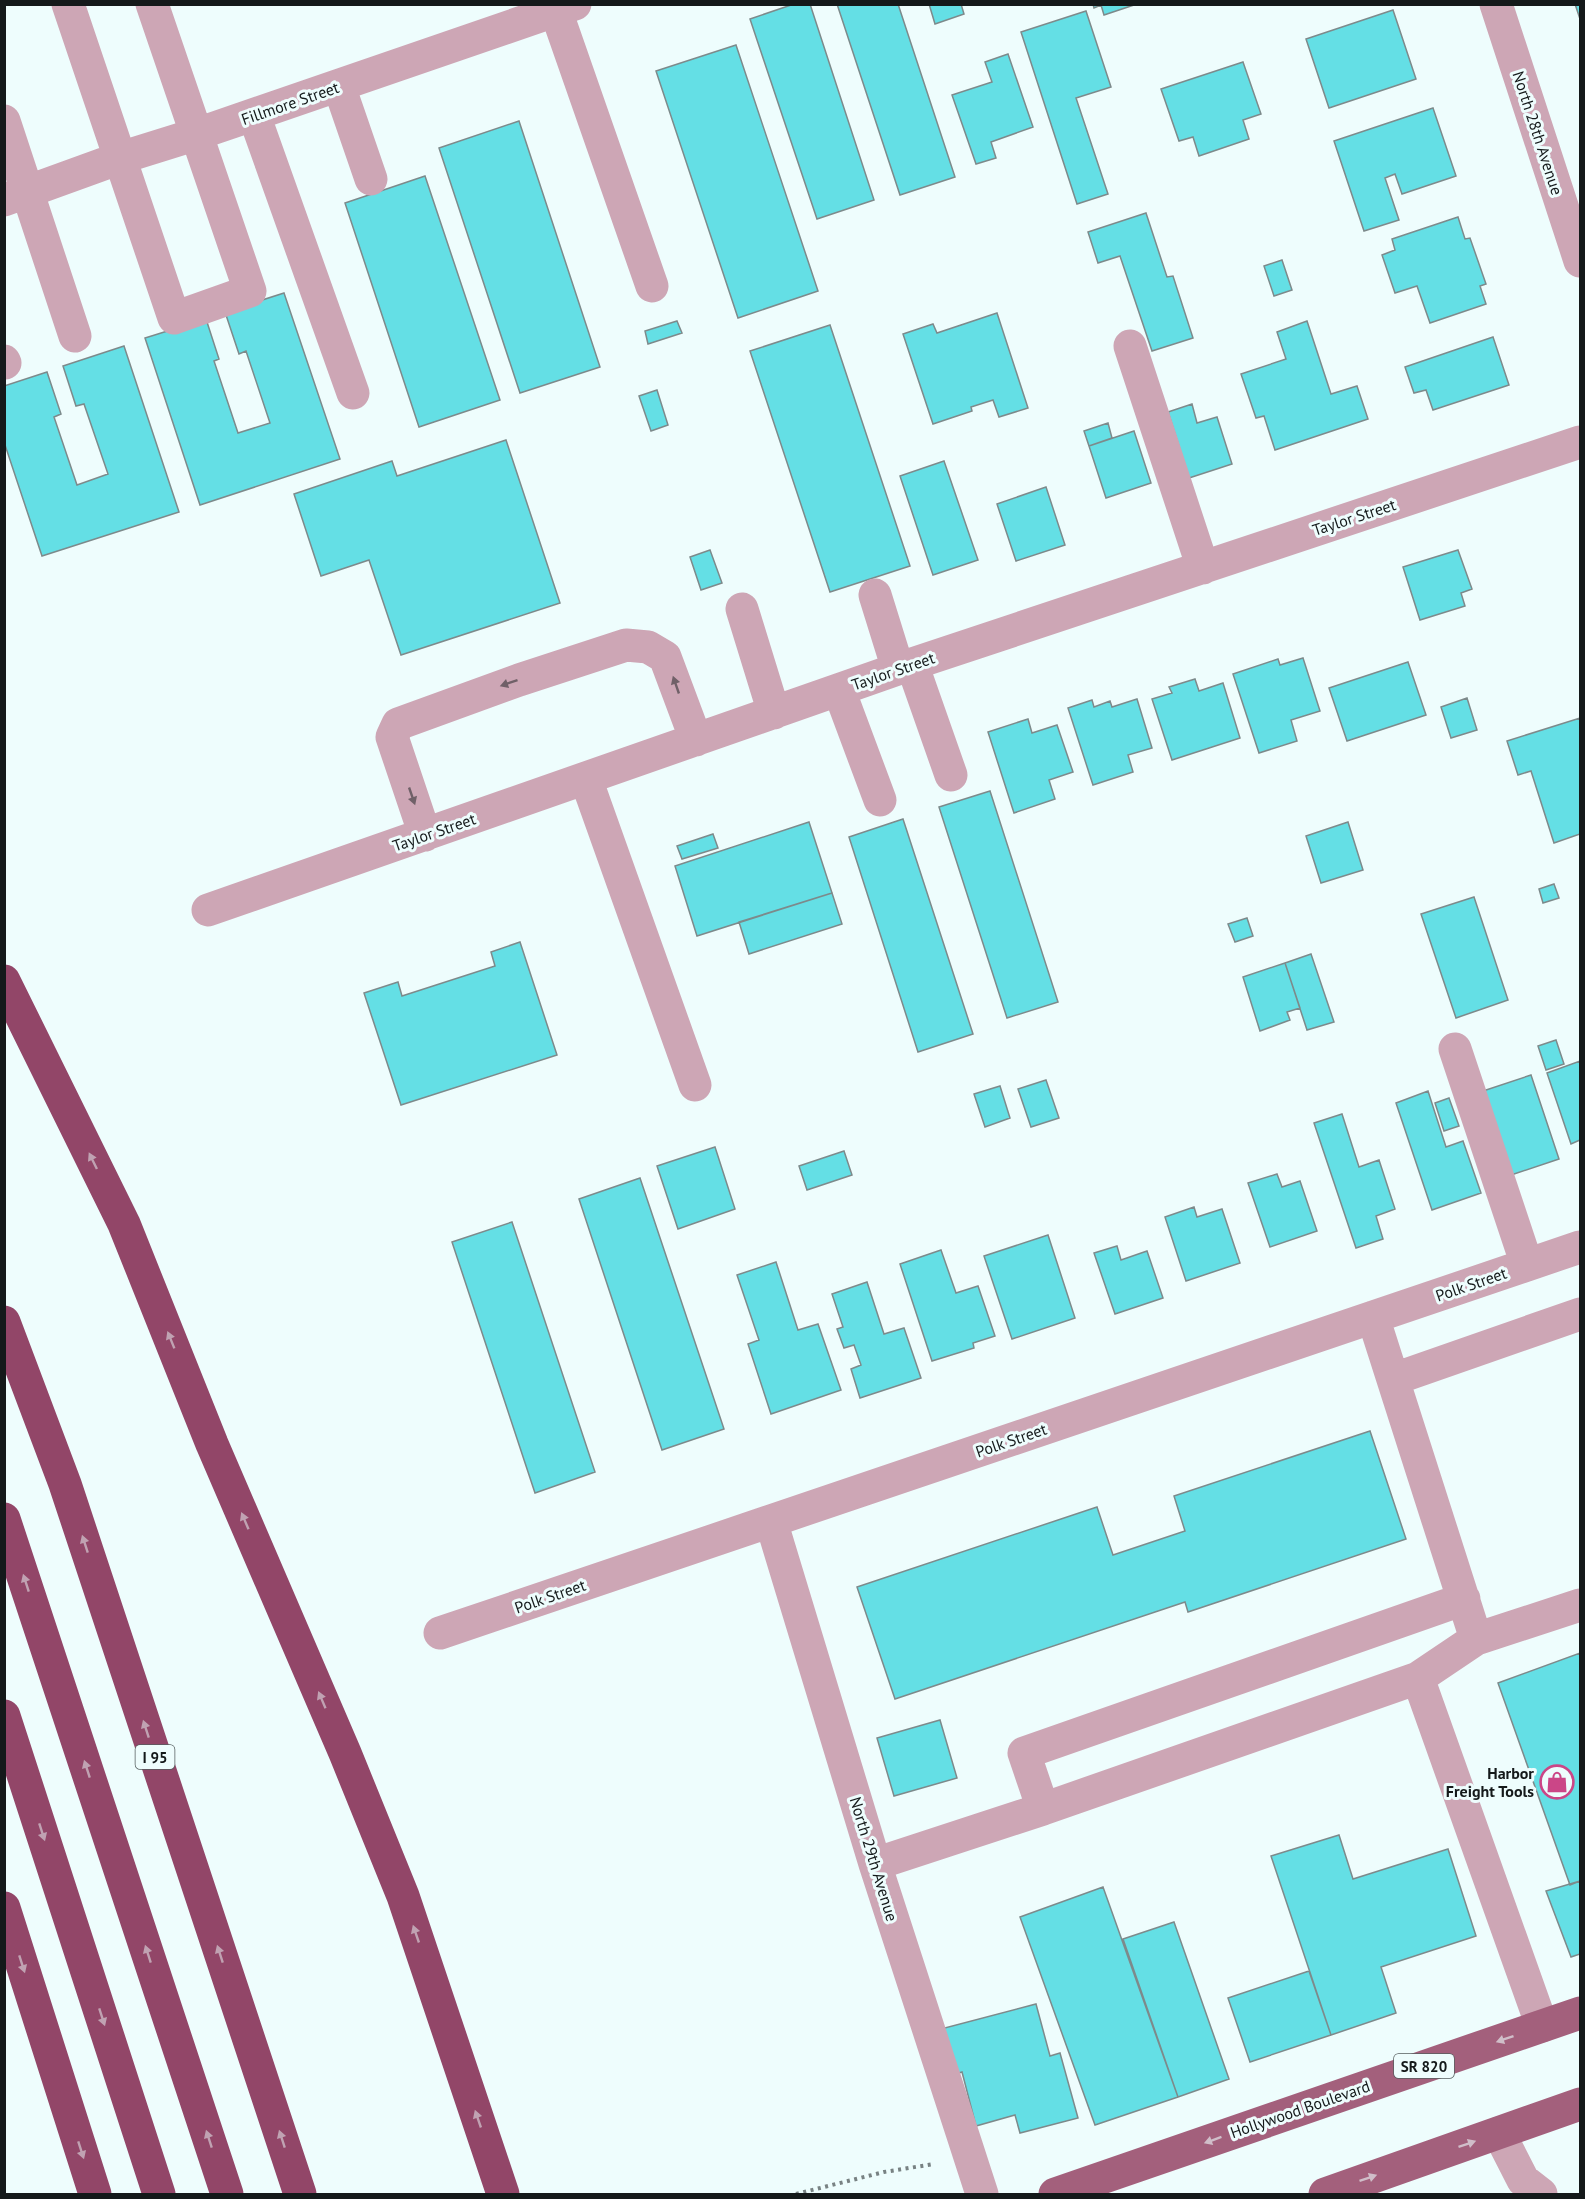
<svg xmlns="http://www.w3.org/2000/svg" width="1585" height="2199" font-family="'PT Sans',sans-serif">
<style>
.building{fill:#64dfe5;stroke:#7d8a8b;stroke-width:1.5}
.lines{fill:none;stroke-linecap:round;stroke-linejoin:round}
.path{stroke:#788283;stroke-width:4;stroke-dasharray:3 4.5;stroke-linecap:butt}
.minor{stroke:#cda6b5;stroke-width:33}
.major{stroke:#a3607c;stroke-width:33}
.highway{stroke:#924668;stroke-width:33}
.oneway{fill:#706068}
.oneway2{fill:#c0a2b2}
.oneway3{fill:#d0bec9}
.labels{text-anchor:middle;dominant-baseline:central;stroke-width:6;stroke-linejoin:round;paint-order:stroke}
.shield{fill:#eefdfd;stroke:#555d5e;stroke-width:1.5}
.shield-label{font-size:15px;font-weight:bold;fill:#14191a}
.street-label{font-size:16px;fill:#14191a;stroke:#eefdfd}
.poi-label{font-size:16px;font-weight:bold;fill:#14191a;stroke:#eefdfd;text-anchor:end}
</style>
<rect width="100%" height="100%" fill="#eefdfd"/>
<!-- building -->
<path class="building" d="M794,4H810L874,200L817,219L750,19Z
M837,4H898L955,177L900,195Z
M929,4H961L964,14L935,24Z
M1093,4H1137L1104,15L1101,5L1094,8Z
M1575,4H1580V19Z
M1393,10L1416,79L1329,108L1306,39Z
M1086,11L1111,87L1076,98L1108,194L1077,204L1021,32Z
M736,45L818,291L738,318L656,71Z
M1008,54L1033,127L991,142L996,158L976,164L952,95L992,82L985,62Z
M1243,62L1261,114L1243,120L1249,139L1199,156L1193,137L1179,141L1161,89Z
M1433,108L1456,176L1402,194L1395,174L1385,178L1399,220L1364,231L1334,141Z
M519,121L600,367L520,393L439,148Z
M425,176L500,400L419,427L345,203Z
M1146,213L1167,277L1173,276L1193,338L1152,351L1120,256L1098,263L1088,232Z
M1458,217L1465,239L1470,238L1486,284L1480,286L1486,304L1430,323L1417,286L1395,293L1382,255L1395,250L1392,239Z
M1282,260L1292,290L1274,296L1264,266Z
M284,293L340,459L200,505L145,338L206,319L219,359L214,361L238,433L270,423L246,351L239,354L225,312Z
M997,313L1028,408L999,417L993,400L971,407L972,411L933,424L903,334L933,324L937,333Z
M677,321L682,333L648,344L645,331Z
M1307,321L1331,394L1357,386L1368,419L1275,450L1264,416L1256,418L1241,374L1286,359L1277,332Z
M830,325L910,566L830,592L750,351Z
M1493,337L1509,385L1433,410L1426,390L1414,393L1405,367Z
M124,346L179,512L42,556L4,442V386L47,372L61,414L54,417L77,485L108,474L84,404L76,406L63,366Z
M657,390L668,425L651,431L639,396Z
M1192,404L1197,423L1217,417L1232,464L1189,478L1168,412Z
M1108,423L1112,438L1089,446L1084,431Z
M1134,431L1151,483L1106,498L1089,446Z
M506,440L560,603L401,655L369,560L321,576L294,494L392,461L397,476Z
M944,461L978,560L933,575L900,476Z
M1046,487L1065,545L1016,561L997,504Z
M710,550L722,583L701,590L690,557Z
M1458,550L1472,589L1461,593L1465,606L1420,620L1403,567Z
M1303,658L1320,711L1291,720L1297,741L1259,753L1233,674L1278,659L1280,665Z
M1408,662L1426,715L1347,741L1329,688Z
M1195,679L1199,691L1223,683L1240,738L1172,760L1152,699L1172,693L1169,687Z
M1467,698L1477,730L1451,738L1441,707Z
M1137,699L1152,748L1128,755L1133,772L1093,785L1068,708L1092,700L1094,707L1110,701L1112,707Z
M1580,718V834L1554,843L1531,771L1518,775L1507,741Z
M1028,719L1032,733L1057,725L1073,772L1049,780L1055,799L1014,813L988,732Z
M990,791L1058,1002L1007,1018L939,807Z
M903,819L973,1034L918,1052L849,837Z
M809,822L832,893L697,936L675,866Z
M1348,822L1363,870L1321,883L1306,836Z
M713,834L718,848L682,859L677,846Z
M1554,884L1559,898L1543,903L1539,889Z
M832,893L842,924L749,954L739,922Z
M1474,897L1508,1000L1456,1018L1421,914Z
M1247,918L1253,936L1235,942L1228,924Z
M520,942L557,1055L401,1105L364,993L398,982L402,996L495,966L491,952Z
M1311,954L1334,1022L1307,1030L1285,963Z
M1285,963L1300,1008L1287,1012L1290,1020L1260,1031L1243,977Z
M1556,1040L1564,1064L1546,1070L1538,1046Z
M1580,1061V1140L1571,1144L1547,1073Z
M1531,1075L1559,1159L1511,1175L1483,1091Z
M1046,1080L1059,1118L1031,1127L1018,1089Z
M1000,1086L1010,1118L985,1127L974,1094Z
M1428,1091L1446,1147L1463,1141L1481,1193L1432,1210L1396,1103Z
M1449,1098L1459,1126L1444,1131L1435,1103Z
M1342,1114L1359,1167L1379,1160L1395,1209L1376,1216L1383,1239L1356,1248L1314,1123Z
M715,1147L735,1209L678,1229L657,1166Z
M844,1151L852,1175L807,1190L799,1166Z
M1277,1174L1282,1187L1300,1181L1317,1231L1270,1247L1248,1183Z
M640,1178L724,1429L662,1450L579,1199Z
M1194,1207L1197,1217L1222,1209L1240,1263L1186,1281L1165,1217Z
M512,1222L595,1472L535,1493L452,1242Z
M1048,1235L1075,1318L1012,1339L984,1256Z
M1117,1246L1121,1260L1147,1251L1163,1298L1115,1314L1094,1253Z
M941,1250L956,1293L978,1286L995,1336L973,1343L974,1348L932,1361L900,1264Z
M776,1262L798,1330L818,1324L841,1390L771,1414L748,1344L759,1340L737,1275Z
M867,1282L884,1334L904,1328L921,1378L860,1398L851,1369L861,1365L854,1345L844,1348L837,1329L843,1327L832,1294Z
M1370,1431L1406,1539L1188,1612L1185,1602L895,1699L857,1587L1097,1507L1113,1555L1185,1531L1174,1496Z
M1580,1653V1881L1570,1885L1498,1683Z
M940,1720L957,1778L894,1796L877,1738Z
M1339,1835L1353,1879L1448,1849L1476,1936L1381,1967L1396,2013L1331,2035L1271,1856Z
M1580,1881V1954L1571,1957L1546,1891Z
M1103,1887L1178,2097L1095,2125L1020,1917Z
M1174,1922L1229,2079L1178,2097L1123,1939Z
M1309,1971L1331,2035L1250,2062L1228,1998Z
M1036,2004L1050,2056L1060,2053L1078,2118L1020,2133L1015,2115L976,2126L962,2072L949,2076L937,2030Z"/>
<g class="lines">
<!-- path -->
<path class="path" d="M796,2194L884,2172L934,2164"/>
<!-- minor -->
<path class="minor" d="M68,4L174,318L250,291L152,4
M1496,4L1580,261
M556,11L652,286
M339,86L371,179
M254,115L353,393
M4,121L75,336
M4,200L120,158L197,134L575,4
M1130,346L1203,568
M4,361L5,363
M875,595L898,669
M742,609L774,713
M912,664L951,775
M839,690L880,800
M586,779L695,1085
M425,835L392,737L398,724L519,680L626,645L648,647L665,657L696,740
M208,910L912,664L1580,442
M1455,1049L1527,1265
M1373,1317L1476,1639L1580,1605
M1394,1379L1580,1314
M771,1521L875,1864L982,2194
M440,1633L1580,1247
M1418,1678L1542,2026
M1043,1809L1418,1678L1476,1639
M875,1864L1043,1809L1024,1753L1464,1599
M1499,2133L1523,2180L1541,2194"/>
<!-- major -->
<path class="major" d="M1055,2194L1580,2013
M1325,2194L1580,2104"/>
<!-- highway -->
<path class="highway" d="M4,981L124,1224L212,1444L345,1753L403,1896L503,2194
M4,1322L65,1484L300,2194
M4,1519L227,2194
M4,1716L159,2194
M4,1908L95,2194"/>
</g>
<!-- one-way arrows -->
<defs><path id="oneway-solid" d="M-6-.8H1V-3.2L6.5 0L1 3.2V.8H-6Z" transform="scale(1.5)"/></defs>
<g class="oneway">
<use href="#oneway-solid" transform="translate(509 683) rotate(161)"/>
<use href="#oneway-solid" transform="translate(676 685) rotate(-109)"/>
<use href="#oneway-solid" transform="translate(412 796) rotate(71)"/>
</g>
<g class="oneway2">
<use href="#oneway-solid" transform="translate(93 1161) rotate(-116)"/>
<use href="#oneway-solid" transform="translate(171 1340) rotate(-112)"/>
<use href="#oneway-solid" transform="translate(245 1521) rotate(-113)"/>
<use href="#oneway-solid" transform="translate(85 1544) rotate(-108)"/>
<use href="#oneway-solid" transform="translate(26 1583) rotate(-108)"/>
<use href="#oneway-solid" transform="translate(322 1700) rotate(-113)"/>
<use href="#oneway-solid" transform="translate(146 1729) rotate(-108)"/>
<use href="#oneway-solid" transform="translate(87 1769) rotate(-108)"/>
<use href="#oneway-solid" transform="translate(42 1832) rotate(72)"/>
<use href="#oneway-solid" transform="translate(416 1934) rotate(-109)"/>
<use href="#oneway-solid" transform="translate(148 1954) rotate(-108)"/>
<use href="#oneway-solid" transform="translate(220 1954) rotate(-108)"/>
<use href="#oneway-solid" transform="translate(22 1964) rotate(72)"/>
<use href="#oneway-solid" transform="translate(102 2017) rotate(72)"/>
<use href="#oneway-solid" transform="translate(478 2119) rotate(-109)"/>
<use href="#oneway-solid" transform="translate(209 2139) rotate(-108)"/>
<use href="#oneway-solid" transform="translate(282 2139) rotate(-108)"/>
<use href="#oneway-solid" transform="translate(81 2150) rotate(72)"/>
</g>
<g class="oneway3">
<use href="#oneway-solid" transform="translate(1505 2039) rotate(161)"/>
<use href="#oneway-solid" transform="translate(1213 2140) rotate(160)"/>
<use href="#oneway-solid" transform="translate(1467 2144) rotate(-19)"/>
<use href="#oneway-solid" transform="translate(1368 2178) rotate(-19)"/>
</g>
<!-- icons -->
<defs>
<symbol id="shop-ring" viewBox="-11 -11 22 22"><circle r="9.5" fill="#eefdfd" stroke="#cb4687" stroke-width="1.5"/><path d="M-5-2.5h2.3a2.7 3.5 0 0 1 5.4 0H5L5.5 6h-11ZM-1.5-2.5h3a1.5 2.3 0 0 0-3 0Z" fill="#cb4687"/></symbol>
</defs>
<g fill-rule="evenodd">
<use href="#shop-ring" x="1538" y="1763" width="38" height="38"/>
</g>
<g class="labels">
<!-- shield labels -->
<g class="shield">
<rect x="135.5" y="1745" width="39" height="24" rx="4.5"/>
<rect x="1394" y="2054" width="60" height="24" rx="4.5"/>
</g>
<g class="shield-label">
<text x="155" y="1757">I 95</text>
<text x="1424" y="2066">SR 820</text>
</g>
<!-- street labels -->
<g class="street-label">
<text transform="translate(290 103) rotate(-19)">Fillmore Street</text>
<text transform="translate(1538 133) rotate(72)">North 28th Avenue</text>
<text transform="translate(1354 517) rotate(-18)">Taylor Street</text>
<text transform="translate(893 671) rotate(-19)">Taylor Street</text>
<text transform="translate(434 832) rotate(-19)">Taylor Street</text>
<text transform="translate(1471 1284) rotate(-19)">Polk Street</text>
<text transform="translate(1011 1440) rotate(-19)">Polk Street</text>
<text transform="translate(550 1596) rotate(-19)">Polk Street</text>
<text transform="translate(874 1859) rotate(73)">North 29th Avenue</text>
<text transform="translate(1300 2109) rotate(-19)">Hollywood Boulevard</text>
</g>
<!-- poi labels -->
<g class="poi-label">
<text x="1534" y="1773">Harbor<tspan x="1534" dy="18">Freight Tools</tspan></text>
</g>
</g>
<!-- border -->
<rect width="1585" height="2199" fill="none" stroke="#14191a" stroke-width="12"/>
</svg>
